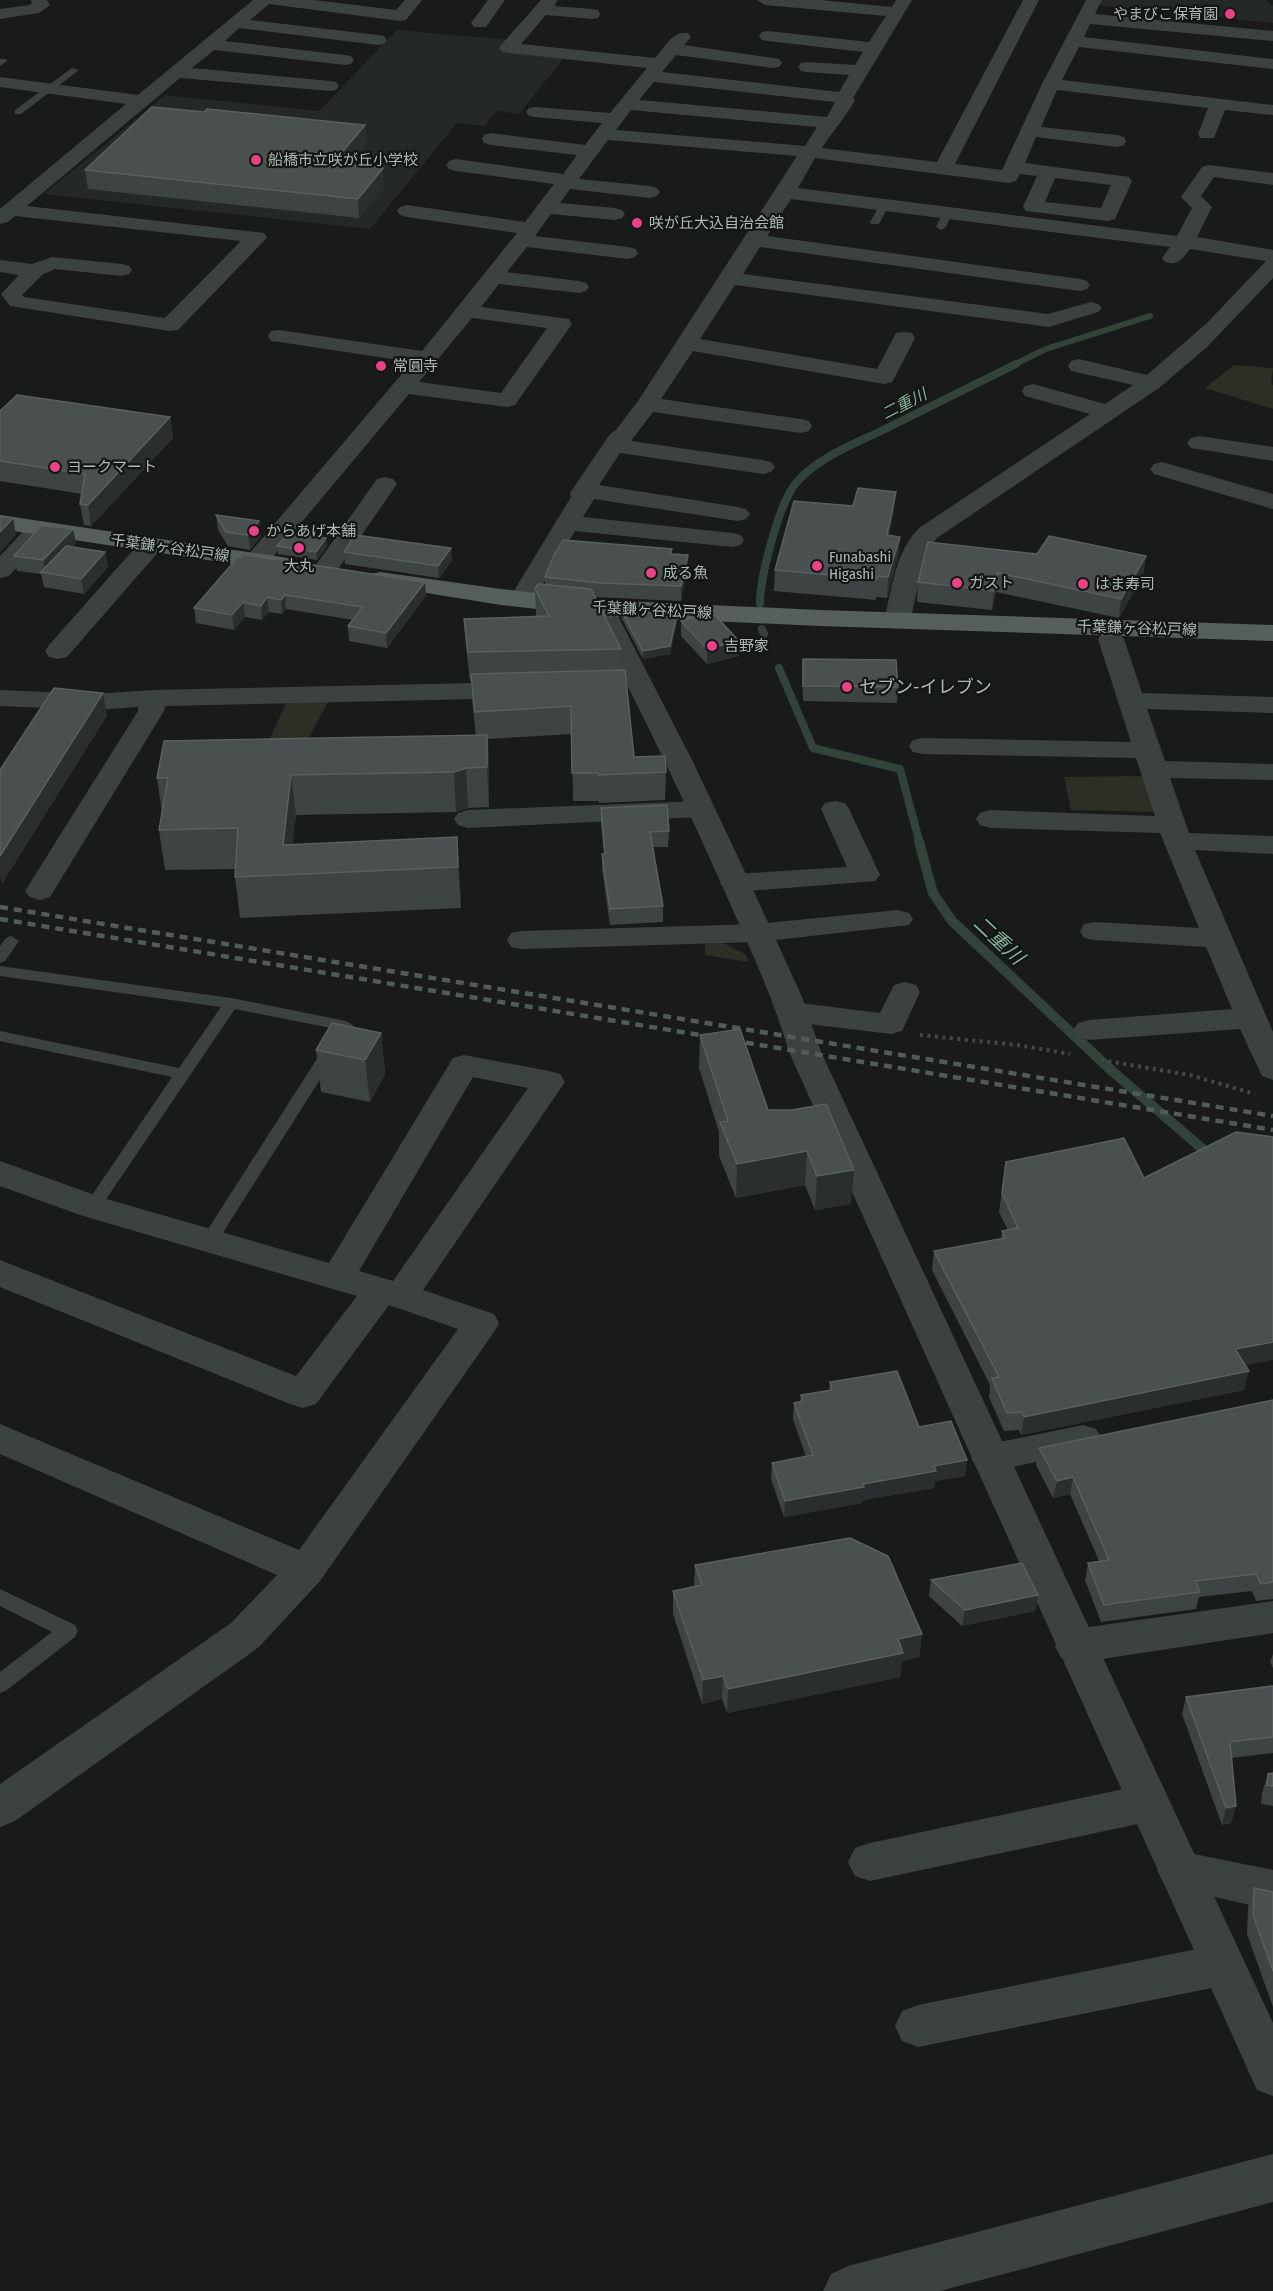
<svg xmlns="http://www.w3.org/2000/svg" width="1273" height="2291" font-family="'Fira Sans Condensed','Noto Sans JP',sans-serif">
<style>
.built{fill:#252828}
.green{fill:#2d2e25}
.lines{fill:none;stroke-linecap:round;stroke-linejoin:round}
.stream-far2{stroke:#324439;stroke-width:6}
.stream-far1{stroke:#324439;stroke-width:8}
.stream{stroke:#324439;stroke-width:10}
.path{stroke:#424946;stroke-width:4;stroke-dasharray:3 4.5;stroke-linecap:butt}
.service{fill:#3c4240;fill-rule:evenodd}
.minor{fill:#3c4240;fill-rule:evenodd}
.tertiary{fill:#3c4240;fill-rule:evenodd}
.primary{fill:#565f5c;fill-rule:evenodd}
.rail{stroke:#535b58;stroke-width:4.5;stroke-dasharray:8 6;stroke-linecap:butt}
.wall{fill:#3e4343}
.shaded-wall{fill:#2a2e2e}
.building{fill:#4a504f;stroke:#59605f;stroke-width:1.5}
.poi-dot{fill:#ea4187;stroke:#141616;stroke-width:2}
.labels{text-anchor:middle;dominant-baseline:central;stroke-width:4.5;stroke-linejoin:round;paint-order:stroke}
.far-poi-label{font-size:15px;fill:#acbab4;stroke:#141616;text-anchor:start}
.far-street-label{font-size:15px;fill:#acbab4;stroke:#141616}
.far-water-label{font-size:16px;font-style:italic;fill:#85b397;stroke:#141616}
.poi-label{font-size:18px;fill:#acbab4;stroke:#141616;text-anchor:start}
.water-label{font-size:20px;font-style:italic;fill:#85b397;stroke:#141616}
</style>
<rect width="100%" height="100%" fill="#191b1b"/>
<!-- built -->
<path class="built" d="M1101,0H1266L1273,6V23L1098,5Z
M397,30L510,40L503,49L565,57L519,114L497,111L485,126L457,123L370,229L44,194L165,95L319,111Z"/>
<!-- green -->
<path class="green" d="M1234,365L1273,368L1271,384L1273,385V409L1205,388Z
M330,698L306,743L267,744L288,699Z
M1146,776L1157,812L1071,810L1064,777Z
M723,943L745,954L749,962L705,955V944Z"/>
<g class="lines">
<!-- stream-far2 -->
<path class="stream-far2" d="M1013,365L1046,349L1150,316"/>
<!-- stream-far1 -->
<path class="stream-far1" d="M760,604C760,577 779,503 796,483C818,457 855,444 885,429C929,407 972,386 1016,364
M762,629L764,634
M779,668L813,748L900,769L920,844"/>
<!-- stream -->
<path class="stream" d="M919,842L933,893L952,921L1112,1071L1212,1157"/>
<!-- path -->
<path class="path" d="M920,1035L1017,1045L1070,1054
M1101,1060L1190,1075L1255,1094"/>
<!-- service -->
<path class="service" d="M0,59H6L7,61L0,66Z
M72,68L79,70L21,114H15V110Z
M881,203L889,205L879,224H871L870,222Z
M944,211L952,213L946,227L941,230L936,227Z
M11,936L19,941L5,961L0,963V946L6,938Z
M0,966L231,998L346,1021L354,1026L215,1245H203L200,1241L203,1237L336,1029L235,1009L98,1211H86L84,1207L172,1077L0,1041V1031L179,1068L221,1007L0,976Z
M0,1589L75,1625L78,1631L75,1637L7,1690L0,1693V1672L52,1632L0,1606Z"/>
<!-- minor -->
<path class="minor" d="M31,0H47L50,5L39,13L0,19V9L29,5L32,3Z
M253,0H314L396,10L405,0H422L406,20L400,21L269,4L250,20L378,35L384,36L387,40L384,44L378,45L239,28L225,41L345,55L351,56L354,60L351,64L345,65L214,50L192,68L330,81L336,82L339,86L336,90L330,91L180,78L27,206L264,233L267,237L264,241L178,330L170,331L10,306L1,294L19,275L0,272V260L32,264L52,257L122,264L129,266L132,270L129,274L122,276L55,269L42,275L22,295L24,297L165,318L241,241L15,216L8,222L0,224V209L126,104L0,87V77L138,95Z
M488,0H505L486,27H474L471,23Z
M541,0H558L554,6L592,9L598,10L600,14L598,18L592,19L546,15L521,44L655,58C664,48 673,30 688,33L691,37L684,45L773,58L779,59L782,63L779,67L773,68L676,55L662,72L839,92L849,75L807,72L801,71L798,67L801,63L807,62L855,65L863,52L768,41L762,40L759,36L762,32L768,31L869,42L886,16L765,5L757,0H820L892,7L896,0H912L853,98L855,100C845,118 833,131 822,148L937,162L1023,0H1039L955,164L1002,170L1042,84L1086,0H1102L1095,14L1273,31V41L1090,24L1084,37L1273,59V69L1079,47L1062,80L1273,105V115L1225,110L1214,138H1200L1198,134L1208,108L1057,90L1041,127L1117,135L1124,137L1126,141L1124,145L1117,147L1036,137L1025,163L1129,177L1132,181L1115,219L1108,221L1026,211L1023,207L1037,176L1020,174L1016,181L1009,183L815,158L798,188L1177,236L1192,208L1181,197L1202,167L1209,165L1273,173V185L1214,177L1201,196L1212,207L1197,237L1273,250V278L1207,347L1159,388L937,538L926,552L910,621L906,626L897,629L888,626L884,621C892,589 895,552 919,528L1090,414L1025,396L1022,391L1025,386L1033,384L1105,404L1133,385L1071,371L1068,366L1071,361L1079,359L1147,375L1207,323L1266,261L1190,249C1182,259 1178,266 1165,262L1162,258L1170,247L791,199L767,236L1080,279L1087,281L1090,285L1087,289L1080,291L760,247L743,274L1048,314L1091,302L1098,304L1102,308L1098,312L1049,327L735,285L700,339L877,369L896,333L904,332L912,333L915,338L895,377L892,382L884,384L693,351L661,399L801,419L809,421L812,426L809,431L801,433L653,412L631,441L763,460L771,462L775,467L771,472L763,474L620,453L599,485L738,507L746,509L750,514L746,519L738,521L594,499L583,517L732,533L741,535L744,540L741,545L732,547L575,531L531,604L522,607L513,604L509,599L571,497L570,493L610,434L616,430L638,401L797,156L608,140L579,179L650,186L657,188L660,192L657,196L650,198L570,189L560,203L615,208L622,210L625,214L622,218L615,220L551,214L535,236L628,247L635,249L638,253L635,257L628,259L527,247L507,272L579,281L586,283L589,287L586,291L579,293L499,284L481,307L561,318L569,319L572,324L515,405L507,407L409,394L266,565L257,567L248,565L245,560L248,555L412,362L279,342L271,341L268,336L271,331L279,330L422,351L517,233L407,217L400,215L397,211L400,207L407,205L525,222L554,184L456,171L449,169L446,165L449,161L456,159L563,174L577,155L491,145L484,143L482,139L484,135L491,133L585,145L602,123L535,117L529,116L526,112L529,108L535,107L610,113L647,68L502,52L499,48L502,44ZM654,82L835,102L827,117L639,100ZM631,110L817,127L805,146L616,130ZM1055,178L1111,185L1101,208L1045,202ZM472,318L547,328L501,393L419,382Z
M1199,436L1273,447V461L1191,448L1187,443L1191,438Z
M1162,462L1273,494V509L1154,474L1150,469L1154,464Z
M385,477L393,479L397,484L334,575L325,577L316,575L313,570L316,565L377,479Z
M40,521L49,523L52,528L9,576L0,578V556L31,523Z
M151,538L160,540L163,545L160,550L67,657L58,659L49,657L45,651L49,645L142,540Z
M1111,631L1120,634L1124,639L1142,693L1273,697V713L1147,709L1165,761L1273,764V780L1170,778L1189,833L1273,836V854L1195,850L1273,1032V1080L1262,1076L1240,1029L1089,1040L1078,1037L1073,1030L1078,1023L1089,1020L1232,1009L1206,947L1095,940L1084,938L1080,931L1084,924L1095,922L1199,928L1160,833L990,828L980,825L976,819L980,813L990,810L1155,816L1136,758L923,754L913,752L909,746L913,740L923,738L1131,742L1098,639L1102,634Z
M517,682L526,684L530,690L526,696L517,698L165,706L164,711L50,897L40,900L30,897L25,891L138,711V707L95,710L0,706V690L95,694L152,690Z
M700,801L710,803L714,809L710,815L700,817L468,828L458,825L454,819L458,813L468,810Z
M835,801L845,803L849,809L880,875L875,881L735,892L725,889L720,883L725,877L735,874L847,867L821,809L825,803Z
M898,910L909,913L913,919L909,925L758,942L522,949L511,947L507,940L511,933L522,931L758,924Z
M905,982L916,985L920,992L902,1031L891,1034L792,1022L781,1019L776,1012L781,1005L792,1002L880,1013L894,985Z
M464,1055L549,1071L560,1074L565,1082L423,1290L494,1314L499,1323L494,1332L320,1581L259,1647L15,1821L0,1827V1784L231,1623L277,1575L0,1454V1424L299,1550L458,1329L389,1305L316,1404L303,1408L290,1404L0,1287V1260L296,1376L357,1296L80,1215L0,1186V1161L103,1198L329,1263L453,1058ZM473,1077L528,1088L393,1281L359,1271Z
M1083,1425L1096,1429L1102,1439L1096,1449L990,1472L977,1468L971,1458L977,1448L990,1444Z
M1273,1601V1633L1075,1663L1061,1658L1055,1646L1061,1634L1075,1629Z
M1147,1784L1162,1790L1168,1803L1162,1816L1147,1822L870,1881L855,1876L848,1862L855,1848L870,1843Z
M1179,1851L1273,1870V1910L1179,1889L1164,1884L1157,1870L1164,1856Z
M1222,1944L1238,1950L1244,1965L1238,1980L1222,1986L918,2047L902,2041L895,2026L902,2011L918,2005Z
M1273,2154V2202L940,2291H823L831,2274L848,2266Z"/>
<!-- tertiary -->
<path class="tertiary" d="M606,610L615,613L619,618L693,762L745,872L802,997L821,1052L1273,2023V2096L1257,2090L789,1052C774,999 750,949 728,899C686,804 641,710 593,618L597,613Z"/>
<!-- primary -->
<path class="primary" d="M0,515L282,557L291,559L294,564L291,569L282,571L0,529Z
M380,572L501,589L600,600L820,610L1273,625V641L820,626L600,616L501,605L371,584L368,579L371,574Z"/>
<!-- rail -->
<path class="rail" d="M0,907L1273,1116
M0,919L1273,1130"/>
</g>
<!-- wall -->
<path class="wall" d="M204,112L365,125L366,144L349,164L384,187L359,218L88,189L85,170Z
M0,411L170,417L173,438L91,526L84,525L80,504L82,494L0,481Z
M894,512L889,535L900,537L898,557L887,598L876,597V600L774,591L775,570Z
M216,515L261,536L250,550L228,546L218,530Z
M326,538L327,546L317,560L278,554L277,546Z
M76,543L72,547L105,552L108,567L84,594L44,587L41,574L17,571L14,556Z
M451,548L452,560L439,578L345,564L344,552Z
M672,549V554L688,555L687,570L681,601L595,597L621,649V670L634,757L666,772L665,800L599,803V801H573L572,734L488,739L489,775V807L468,808L456,812L296,815L292,845L457,837L461,908L240,918L235,877V869L165,870L159,830L162,812L157,778L476,735L472,701L471,681H470L466,647L464,619L536,617L535,589L545,584V577Z
M240,554L425,582L426,596L387,648L349,641L348,626L353,620L286,609L282,614L269,612L262,620L245,617L234,630L196,623L194,608L240,557Z
M1037,554L1146,556L1143,575L1119,618L996,592L992,610L917,602L918,582Z
M622,612L677,614V622L670,654L643,659L622,619Z
M681,621L739,656L707,664L681,636Z
M803,659L898,687L897,703L803,701L802,674Z
M601,808L669,831L668,847H653L663,906V922L610,925L602,870V854H604L601,824Z
M381,1033L385,1074L370,1102L321,1092L316,1050Z
M700,1035L768,1110H792L851,1204L815,1210L805,1185L736,1198L719,1156V1132L699,1068Z
M1006,1162L1144,1178L1245,1365L1244,1390L1021,1435L1019,1430L1004,1431L989,1397L990,1385L932,1270L934,1251L1001,1239L1002,1231L1008,1230L999,1212Z
M830,1382L919,1427L967,1460L965,1476L935,1481L934,1488L863,1500L862,1503L784,1517L771,1479L772,1463L806,1457L793,1419L794,1403L800,1402L801,1395L829,1390Z
M1273,1400V1599L1256,1601L1252,1591L1199,1597L1196,1609L1101,1622L1085,1580L1088,1563L1099,1561L1070,1494L1053,1498L1036,1465L1039,1448Z
M695,1565L922,1634L919,1657L902,1661L900,1677L727,1713L722,1699L702,1704L673,1614V1591L694,1587Z
M931,1580L1038,1595L1035,1611L962,1626L929,1596Z
M1273,1654V1668L1270,1662Z
M1273,1686V1753L1232,1758L1236,1806L1231,1823L1222,1825L1182,1714L1186,1697Z
M1273,1773V1806L1261,1804L1262,1793L1268,1774Z
M1254,1888L1273,1892V2007L1247,1934L1248,1907Z"/>
<!-- shaded-wall -->
<path class="shaded-wall" d="M365,125L366,144L334,182L333,163Z
M383,168L384,187L359,218L358,199Z
M170,417L173,438L91,526L88,505Z
M896,492L894,512L885,556L887,535Z
M13,518L16,535L0,553V532Z
M259,521L261,536L250,550L248,535Z
M73,529L76,543L48,573H46L43,560Z
M900,537L898,557L887,598L888,577Z
M326,538L327,546L317,560L316,552Z
M451,548L452,560L439,578L438,566Z
M105,552L108,567L84,594L81,579Z
M688,555L687,570L681,601V586Z
M1146,556L1143,575L1119,618L1121,599Z
M998,573L996,592L992,610L994,591Z
M425,582L426,596L387,648L386,633Z
M285,595L286,609L282,614L281,600Z
M267,597L269,612L262,620L261,606Z
M243,602L245,617L234,630L232,615Z
M677,614V622L670,654L643,659V651Z
M739,641V656L707,664V649Z
M103,693L107,716L2,884L0,876V856Z
M487,735L489,775V807L487,767Z
M466,768L468,808L456,812L454,772Z
M291,775L296,815L289,875L283,845Z
M457,837L460,878L461,908L458,867Z
M381,1033L385,1074L370,1102L365,1060Z
M807,1151L805,1185L736,1198L737,1164Z
M854,1170L851,1204L815,1210L817,1176Z
M1273,1342V1360L1230,1368L1235,1349Z
M1249,1371L1244,1390L1021,1435L1024,1417Z
M967,1460L965,1476L935,1481L934,1488L863,1500L862,1503L784,1517L785,1501L863,1484L934,1466Z
M1073,1477L1070,1494L1053,1498L1057,1481Z
M1038,1595L1035,1611L962,1626L965,1610Z
M922,1634L919,1657L902,1661L900,1677L727,1713L728,1689L898,1639Z
M723,1676L722,1699L702,1704L703,1680Z
M1236,1806L1231,1823L1222,1825L1226,1808Z"/>
<!-- building -->
<path class="building" d="M152,107L204,112L207,109L365,125L333,163L383,168L358,199L85,170Z
M17,395L170,417L88,505L80,504L85,474L0,461V411Z
M858,488L896,492L887,535L900,537L888,577L878,576L877,579L775,570L794,501L853,506Z
M216,515L259,521L248,535L226,532Z
M0,516L13,518L0,532Z
M42,525L73,529L43,560L14,556Z
M289,533L326,538L316,552L277,546Z
M355,535L451,548L438,566L344,552Z
M1049,536L1146,556L1121,599L998,573L994,591L918,582L928,542L1037,554Z
M563,540L672,549L670,554L688,555L681,586L600,583L545,577L553,557Z
M66,546L105,552L81,579L41,572Z
M240,554L425,582L386,633L348,626L363,607L285,595L281,600L267,597L261,606L243,602L232,615L194,608L238,557L242,558Z
M538,584L591,589L621,649L468,652L464,619L549,616L535,589Z
M622,612L677,614L670,646L643,651Z
M713,613L739,641L707,649L681,621Z
M803,659L896,660L898,687L803,686Z
M625,670L634,757L665,756L666,772L598,775V773H572L571,706L475,712L471,674Z
M54,688L103,693L0,856V770Z
M487,735V767L466,768L454,772L291,775L283,845L457,837L458,867L235,877L238,828L159,830L168,778H157L164,741Z
M667,805L669,831L650,832L663,906L610,909L602,854H605L601,808Z
M332,1023L381,1033L365,1060L316,1050Z
M740,1029L768,1110H792L826,1104L854,1170L817,1176L807,1151L737,1164L720,1122L728,1121L700,1035Z
M1236,1132L1273,1137V1342L1235,1349L1249,1371L1024,1417L1022,1412L1007,1413L992,1378L999,1377L934,1251L1005,1238L1002,1231L1018,1228L1002,1193L1006,1162L1124,1138L1144,1178Z
M897,1371L919,1427L951,1421L967,1460L934,1466L936,1471L863,1484L864,1487L785,1501L772,1463L813,1455L794,1403L803,1401L801,1395L832,1390L830,1382Z
M1273,1400V1582L1261,1584L1256,1574L1195,1581L1200,1592L1104,1605L1088,1563L1109,1560L1073,1477L1057,1481L1039,1448Z
M850,1538L888,1556L922,1634L898,1639L903,1653L728,1689L723,1676L703,1680L673,1591L702,1585L695,1565Z
M1022,1563L1038,1595L965,1610L931,1580Z
M1273,1686V1737L1230,1742L1236,1806L1226,1808L1186,1697Z
M1273,1773V1786L1267,1785L1268,1774Z
M1254,1888L1273,1892V1971L1253,1915Z"/>
<!-- markers -->
<g class="poi-dot">
<circle cx="1230" cy="14" r="6"/>
<circle cx="256" cy="160" r="6"/>
<circle cx="637" cy="223" r="6"/>
<circle cx="381" cy="366" r="6"/>
<circle cx="55" cy="467" r="6"/>
<circle cx="254" cy="531" r="6"/>
<circle cx="299" cy="548" r="6"/>
<circle cx="817" cy="566" r="6"/>
<circle cx="651" cy="573" r="6"/>
<circle cx="957" cy="583" r="6"/>
<circle cx="1083" cy="584" r="6"/>
<circle cx="712" cy="646" r="6"/>
<circle cx="847" cy="687" r="6"/>
</g>
<g class="labels">
<!-- far-poi labels -->
<g class="far-poi-label">
<text x="1218" y="14" text-anchor="end">やまびこ保育園</text>
<text x="268" y="160">船橋市立咲が丘小学校</text>
<text x="649" y="223">咲が丘大込自治会館</text>
<text x="393" y="366">常圓寺</text>
<text x="67" y="467">ヨークマート</text>
<text x="266" y="531">からあげ本舗</text>
<text x="829" y="557">Funabashi<tspan x="829" dy="17">Higashi</tspan></text>
<text x="299" y="566" text-anchor="middle">大丸</text>
<text x="663" y="573">成る魚</text>
<text x="969" y="583">ガスト</text>
<text x="1095" y="584">はま寿司</text>
<text x="724" y="646">吉野家</text>
</g>
<!-- far-street labels -->
<g class="far-street-label">
<text transform="translate(170 548) rotate(8)">千葉鎌ヶ谷松戸線</text>
<text transform="translate(652 610) rotate(3)">千葉鎌ヶ谷松戸線</text>
<text transform="translate(1137 628) rotate(2)">千葉鎌ヶ谷松戸線</text>
</g>
<!-- far-water labels -->
<g class="far-water-label">
<text transform="translate(904 404) rotate(-27)">二重川</text>
</g>
<!-- poi labels -->
<g class="poi-label">
<text x="859" y="687">セブン-イレブン</text>
</g>
<!-- water labels -->
<g class="water-label">
<text transform="translate(999 940) rotate(43)">二重川</text>
</g>
</g>
</svg>
